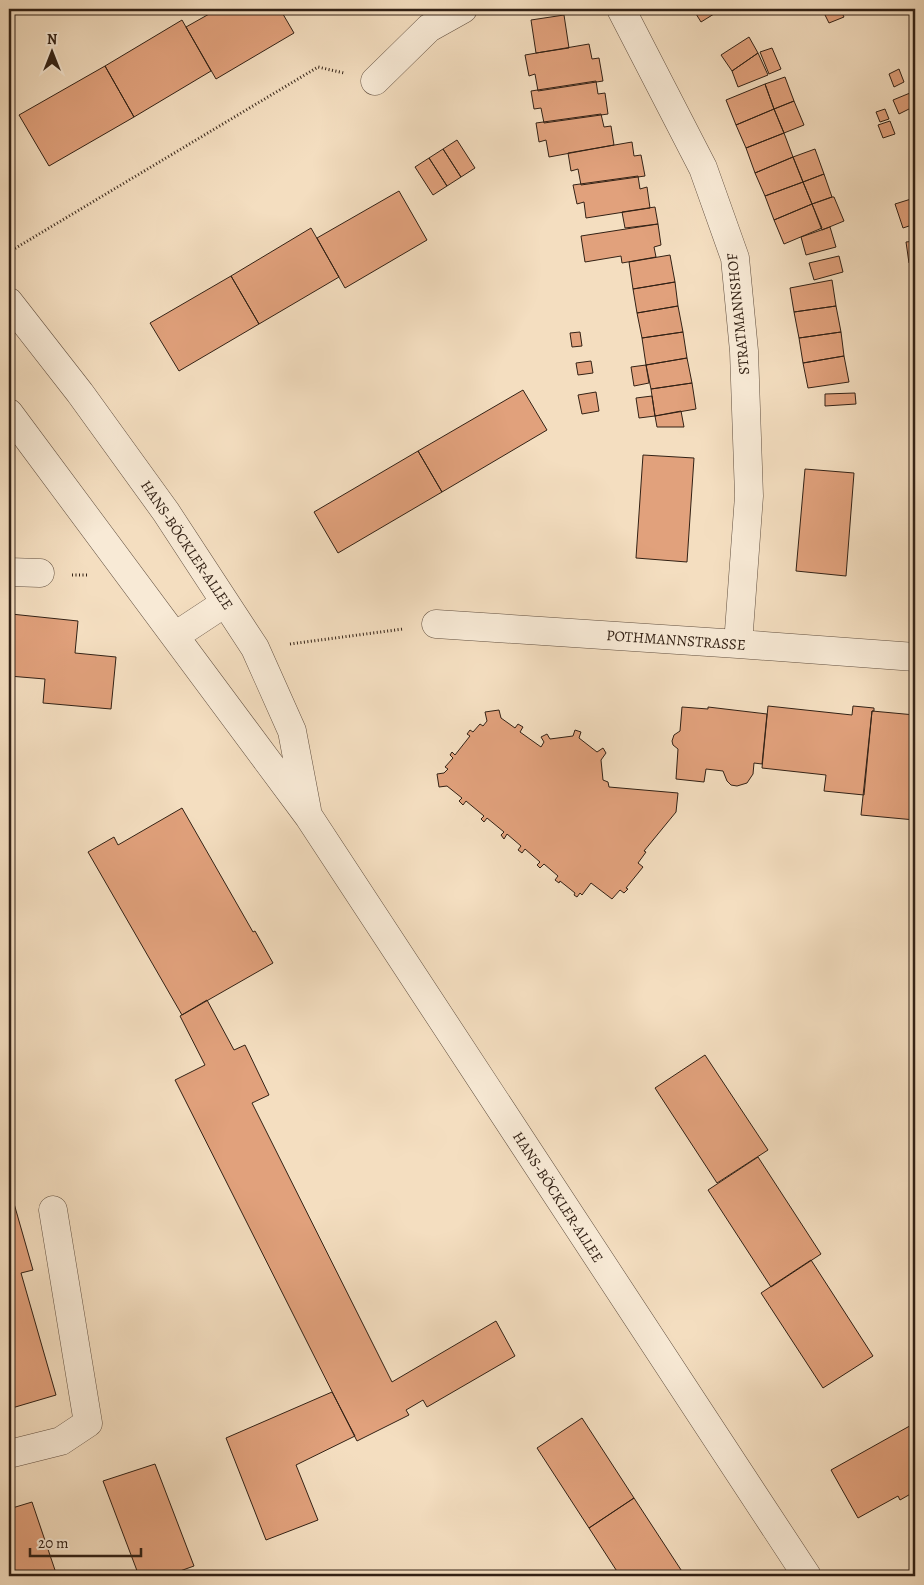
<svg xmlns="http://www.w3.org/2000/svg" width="924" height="1585" font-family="Alegreya,serif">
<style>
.building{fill:#e1a17c;stroke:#322115}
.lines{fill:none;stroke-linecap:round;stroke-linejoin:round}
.minor-casing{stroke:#625040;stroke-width:29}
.path{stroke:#322115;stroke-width:3;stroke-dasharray:1 2.5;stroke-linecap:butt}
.minor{stroke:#f8ead6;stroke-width:28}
.labels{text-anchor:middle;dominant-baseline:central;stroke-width:4;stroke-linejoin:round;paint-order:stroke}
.street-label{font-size:15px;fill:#322115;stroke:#f8ead6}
</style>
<rect width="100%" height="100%" fill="#f4dec0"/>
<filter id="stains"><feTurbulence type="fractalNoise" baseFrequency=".004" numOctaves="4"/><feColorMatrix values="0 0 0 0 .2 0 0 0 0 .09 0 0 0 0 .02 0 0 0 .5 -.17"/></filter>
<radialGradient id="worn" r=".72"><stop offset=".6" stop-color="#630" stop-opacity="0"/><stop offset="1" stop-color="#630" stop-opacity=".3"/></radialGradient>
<!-- building -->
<path class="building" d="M218,9H280L294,33L216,79L186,27Z
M693,9H722L701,22Z
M828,9H840L844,17L829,23L823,11Z
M564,15L569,48L536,53L531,20Z
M182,20L211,71L134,117L105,66Z
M749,37L758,53L732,71L721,55Z
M589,44L592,59L599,58L603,81L538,91L535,74L529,76L525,55Z
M772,48L781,69L769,74L760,52Z
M758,53L768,75L738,87L732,71Z
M105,66L134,117L49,166L19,115Z
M899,69L904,82L894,87L889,74Z
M785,77L794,101L774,109L765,84Z
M596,81L598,94L605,93L608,114L544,123L541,108L534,109L531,91Z
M765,84L774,109L736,125L726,100Z
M910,93L915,106L899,114L893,100Z
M794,101L804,125L784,133L774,109Z
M774,109L784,133L746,148L736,125Z
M885,109L889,119L880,122L876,112Z
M601,114L604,127L611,126L614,145L549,157L546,140L539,142L536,123Z
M890,121L895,134L883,138L878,125Z
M784,133L793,157L755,173L746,148Z
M457,140L475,168L461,177L443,149Z
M632,142L634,156L641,155L645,176L581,185L578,169L571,171L568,153Z
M443,149L461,177L447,186L429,158Z
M815,149L824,174L803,182L793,157Z
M793,157L803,182L765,196L755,173Z
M429,158L447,186L433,195L415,167Z
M824,174L832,197L812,204L803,182Z
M638,176L640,189L647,187L650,208L586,218L584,202L577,204L573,185Z
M803,182L812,204L774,220L765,196Z
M399,191L427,240L345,288L317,238Z
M832,197H834L844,221L822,230L812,204Z
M911,199L915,211V224L903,228L895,204Z
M812,204L822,228L784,244L774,220Z
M655,207L658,224L625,228L622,212Z
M658,224L661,245L654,247L656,257L622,263L621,256L585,262L581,236Z
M830,227L836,247L806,255L801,237Z
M311,228L339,277L259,324L231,276Z
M915,241V263H909L906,242Z
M670,255L675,282L633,289L629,262Z
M839,256L843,272L814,280L809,263Z
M231,276L259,324L179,371L150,323Z
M832,280L836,306L794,312L790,288Z
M675,282L678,306L637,313L633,289Z
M678,306L683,332L642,338L637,313Z
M836,306L841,332L799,338L794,312Z
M580,332L582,346L572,347L570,333Z
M683,332L687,358L646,365L642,338Z
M841,332L844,356L803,363L799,338Z
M844,356L849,382L808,388L803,363Z
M687,358L692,383L651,389L646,365Z
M591,361L593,373L578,375L576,363Z
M646,365L649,383L634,386L631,367Z
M692,383L696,409L655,416L651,389Z
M523,390L547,430L442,492L418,451Z
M596,392L599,411L582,414L578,395Z
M855,393L856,404L825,406V394Z
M652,396L655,416L639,418L636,398Z
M681,411L684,427H657L655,416Z
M418,451L442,492L338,553L314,512Z
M643,455L694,458L687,562L636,558Z
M805,469L854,473L846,576L796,571Z
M11,614L78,621L75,653L116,657L111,709L43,703L45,679L9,676V633Z
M768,706L852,715L853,706L874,708V711H872L864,795L824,791L826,775L762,768Z
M682,707L708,709V707L767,714L762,764L754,763L753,774L747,783L737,786L731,785L727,781L723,771L706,769L704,782L676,779L678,749L673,745L672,741L674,735L680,731Z
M499,710L501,718L515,728L518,724L523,727L520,732L541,747L544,742L541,737L547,734L550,739L573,736L575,730L581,732L579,738L597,752L603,748L606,753L601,760L603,780L608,782L609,787L678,793L676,812L644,851L646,852L638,863L643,867L626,888L628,889L624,893L620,890L612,899L591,883L582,895L580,893L577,897L574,895L575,893L560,881L559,883L555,880L558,876L544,864L540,868L537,865L540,862L525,849L522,853L518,850L521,846L507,834L504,839L501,835L504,832L487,818L484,822L481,819L484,816L466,801L463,805L459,801L462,798L447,786L439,787L437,774L444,773L448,769L445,767L453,758L450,755L452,752L455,755L470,736L467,734L470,730L473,732L480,724L483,726L487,721L485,712Z
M872,711L915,715V820L861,815Z
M182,808L253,932L255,931L273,963L182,1015L88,852L114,837L118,845Z
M207,1000L234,1050L245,1045L269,1095L252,1103L392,1382L496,1321L515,1356L427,1407L423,1400L406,1410L409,1415L357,1441L175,1080L205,1065L180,1016Z
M705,1055L768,1150L717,1183L655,1088Z
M758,1157L821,1254L771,1287L708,1190Z
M9,1186L33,1270L21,1273L56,1395L12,1408L9,1395Z
M811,1260L873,1356L823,1388L761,1293Z
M332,1392L355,1436L296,1465L318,1520L266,1540L226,1438Z
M582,1418L634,1498L589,1528L537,1448Z
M915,1423V1486L912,1488L914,1492L900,1500L898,1496L858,1518L831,1470Z
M155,1464L194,1566L166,1576H139L103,1481Z
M634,1498L685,1576H620L589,1528Z
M32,1502L57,1576H9V1509Z"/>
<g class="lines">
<defs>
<path id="minor" d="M621,9L703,168L735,258L744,351L749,496L738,644
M375,81L429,28L463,9
M9,302L80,393L166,512L255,648L292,731L307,810
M9,413L309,817L807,1576
M9,572L40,573
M436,624L738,644L915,657
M175,636L225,603
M9,1454L61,1441L88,1423L53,1210"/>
</defs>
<!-- minor casing -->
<use href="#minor" class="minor-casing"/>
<!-- path -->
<path class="path" d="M9,252L318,67L344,73
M72,575H88
M290,644L403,629"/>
<!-- minor -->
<use href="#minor" class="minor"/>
</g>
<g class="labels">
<!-- street labels -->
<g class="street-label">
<text transform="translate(738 314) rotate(-96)">STRATMANNSHOF</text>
<text transform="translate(187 545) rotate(56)">HANS-BÖCKLER-ALLEE</text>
<text transform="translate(676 640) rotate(4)">POTHMANNSTRASSE</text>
<text transform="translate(558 1197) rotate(57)">HANS-BÖCKLER-ALLEE</text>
</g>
</g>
<!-- margin -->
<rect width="924" height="1585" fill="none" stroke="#f4dec0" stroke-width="30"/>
<rect x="10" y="10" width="904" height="1565" fill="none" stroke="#322115" stroke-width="2.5"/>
<rect x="15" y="15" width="894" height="1555" fill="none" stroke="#322115"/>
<!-- north arrow -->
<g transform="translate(52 52)" stroke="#f8ead6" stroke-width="4" paint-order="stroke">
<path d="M0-4L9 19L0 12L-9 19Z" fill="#322115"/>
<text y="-8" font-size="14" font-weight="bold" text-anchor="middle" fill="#322115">N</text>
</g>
<!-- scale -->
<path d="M30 1548v8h111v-8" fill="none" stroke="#322115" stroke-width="2.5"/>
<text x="38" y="1548" font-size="15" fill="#322115" stroke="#f8ead6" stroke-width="4" paint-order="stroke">20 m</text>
<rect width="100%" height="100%" filter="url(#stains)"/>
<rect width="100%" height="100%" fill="url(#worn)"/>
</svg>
